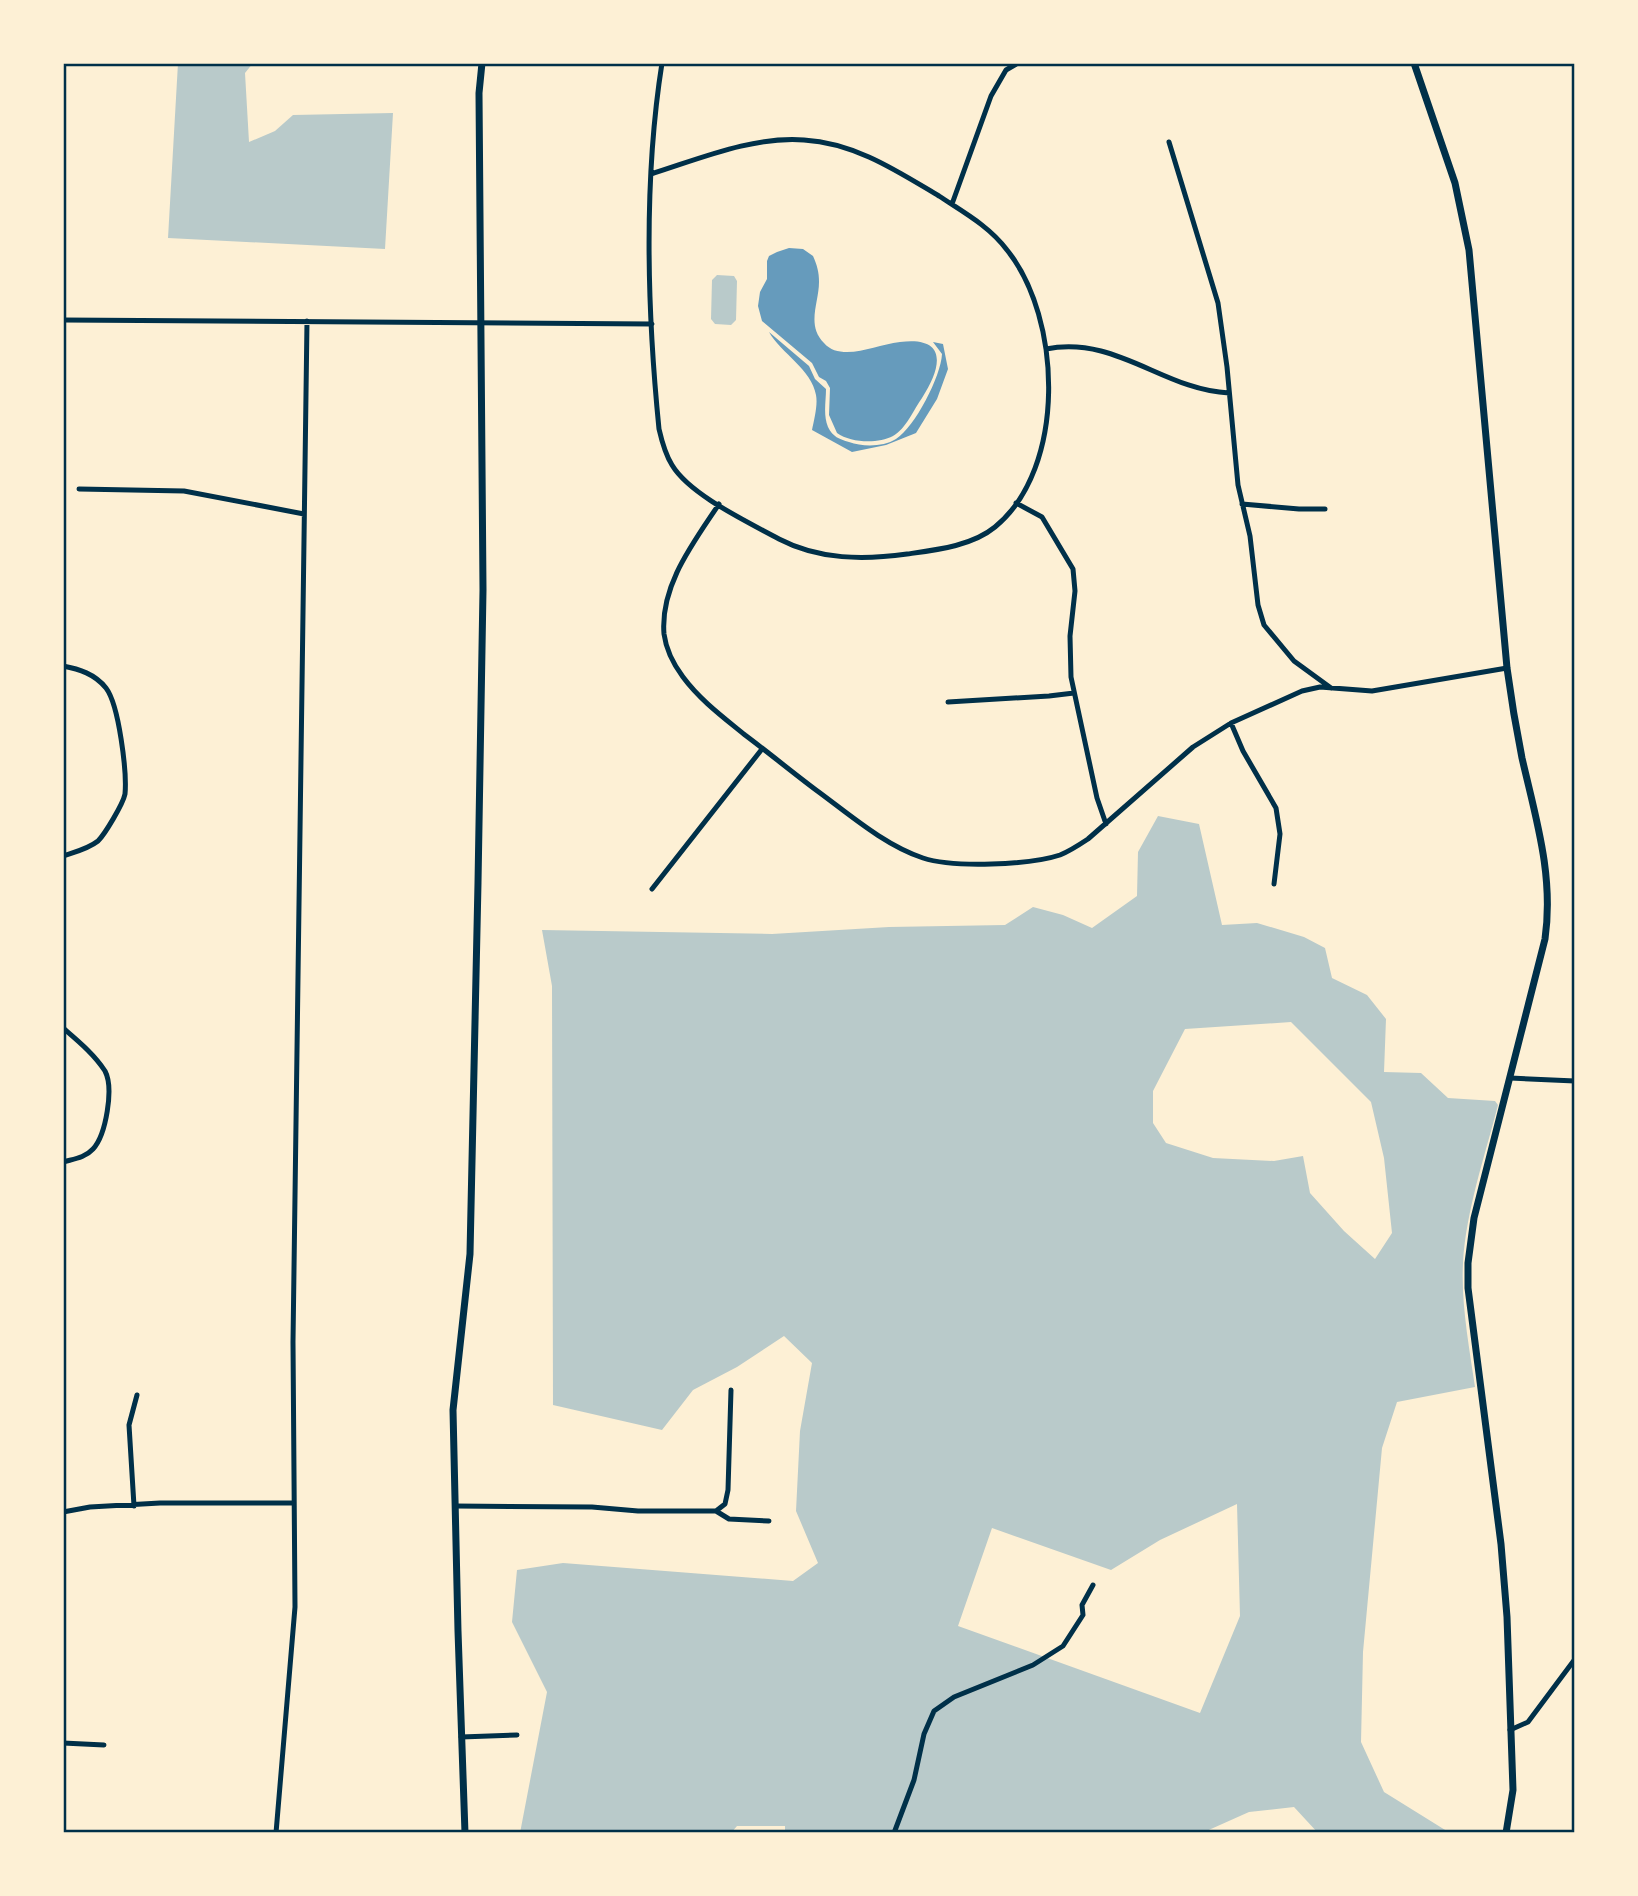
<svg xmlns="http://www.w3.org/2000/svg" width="1638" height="1896" font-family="'Golos Text',sans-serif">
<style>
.green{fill:#b9caca;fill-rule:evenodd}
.water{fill:#669bbc}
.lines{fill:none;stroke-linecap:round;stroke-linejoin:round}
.minor{stroke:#003049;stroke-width:5}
.tertiary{stroke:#003049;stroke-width:7}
.neatline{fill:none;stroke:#003049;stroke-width:2.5}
</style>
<rect width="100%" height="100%" fill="#fdf0d5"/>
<!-- green -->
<path class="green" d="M178,63H253L245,73L249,142L275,131L293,115L393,113L385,249L168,238Z
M717,275L734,276L737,281L736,320L731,325L715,324L711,319L712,280Z
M1158,816L1199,824L1222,925L1257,923L1304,937L1325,948L1332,978L1367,995L1386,1019L1384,1072L1421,1073L1448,1098L1495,1101L1498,1105C1485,1156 1466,1210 1463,1263C1461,1304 1469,1346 1475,1387L1397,1402L1382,1448L1363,1652L1361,1742L1384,1792L1450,1833H1318L1294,1807L1249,1812L1202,1833H785V1826H737L731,1833H520L547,1692L512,1622L517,1570L563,1563L793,1581L818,1563L796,1511L800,1431L812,1363L784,1336L737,1367L693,1390L662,1430L553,1405L552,986L542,930L772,934L889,927L1005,925L1033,907L1063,915L1092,928L1137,896L1138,852ZM1291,1022L1371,1102L1384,1158L1392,1233L1375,1259L1344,1231L1310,1193L1303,1156L1274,1161L1213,1158L1166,1143L1153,1123V1091L1185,1029ZM1237,1504L1240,1616L1200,1713L958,1626L992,1528L1111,1570L1160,1540Z"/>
<!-- water -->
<path class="water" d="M789,248L803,249L813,256C817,265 819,272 819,282C819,303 806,325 824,343C830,350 838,352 847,352C865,352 882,344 900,342C948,336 942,367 922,398C914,409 906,429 893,436C878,444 851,443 837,433L829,415L830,388L826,381L819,377L812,363L762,321L758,306L760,292L767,279V261L769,256L777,252Z
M769,332L809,366L815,379L826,389C826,401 823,415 828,427C833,437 839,439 849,442C863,447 883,447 896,439C915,427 941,376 942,354L933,342L943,344L948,369L937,399L916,433L886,445L852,452L812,430C814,420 818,405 816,395C812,370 781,353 769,332Z"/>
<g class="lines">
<!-- minor -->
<path class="minor" d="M1169,142L1218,303L1227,367L1238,485L1250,536L1258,605L1264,625L1294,661L1331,688
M651,174C699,159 753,136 804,140C855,143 897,171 939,196C963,212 989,226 1007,250C1062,318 1067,468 995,527C972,546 936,550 907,554C864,560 819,560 779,539C748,522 690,495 672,465C665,454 662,442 659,429C647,309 643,183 662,63
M952,204L991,96L1006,70L1018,63
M63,320L652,324
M1046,349C1116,335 1163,390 1229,393
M79,489L184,491L304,514
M1016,503L1042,517L1073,569L1075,591L1070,636L1071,677L1097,798L1106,824
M719,504C694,542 660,585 664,634C666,649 674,665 683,677C700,700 723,717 745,735C769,753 792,772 816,790C849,814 884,845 923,858C953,868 1030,865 1060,855C1070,851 1079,845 1088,839L1193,747L1231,723L1302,691L1320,687L1372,691L1507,668
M1242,504L1299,509H1325
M63,666C79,669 95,674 106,688C119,705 127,772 125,794C123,804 105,834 98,841C88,849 75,852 63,856
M948,702L1049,696L1074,693
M1231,723L1243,751L1276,808L1280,834L1274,884
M652,889L762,749
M63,1028C78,1041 94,1054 105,1071C114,1088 106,1135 93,1149C85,1158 73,1159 63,1162
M1510,1078L1575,1081
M134,1506L129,1425L137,1395
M455,1506L592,1507L638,1511H716L729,1519L769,1521
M716,1511L725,1504L728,1490L731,1390
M63,1512L90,1507L160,1503H293
M1510,1730L1528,1722L1575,1659
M461,1737L517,1735
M63,1743L104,1745
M276,1833L295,1607L293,1342L307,321
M894,1833L914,1780L924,1734L934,1711L954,1697L1033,1665L1063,1646L1083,1615L1082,1605L1093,1585"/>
<!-- tertiary -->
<path class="tertiary" d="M1414,63L1455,183L1469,250L1507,668C1511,698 1516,728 1522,758C1536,819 1554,876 1545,939L1474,1218L1468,1263V1288L1501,1544L1507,1617L1513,1790L1506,1833
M465,1833L458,1631L453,1410L470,1254L478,883L483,590L479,93L482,63"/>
</g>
<!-- border -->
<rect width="1638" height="1896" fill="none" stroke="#fdf0d5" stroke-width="130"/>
<rect x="65" y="65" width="1508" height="1766" class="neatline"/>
</svg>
